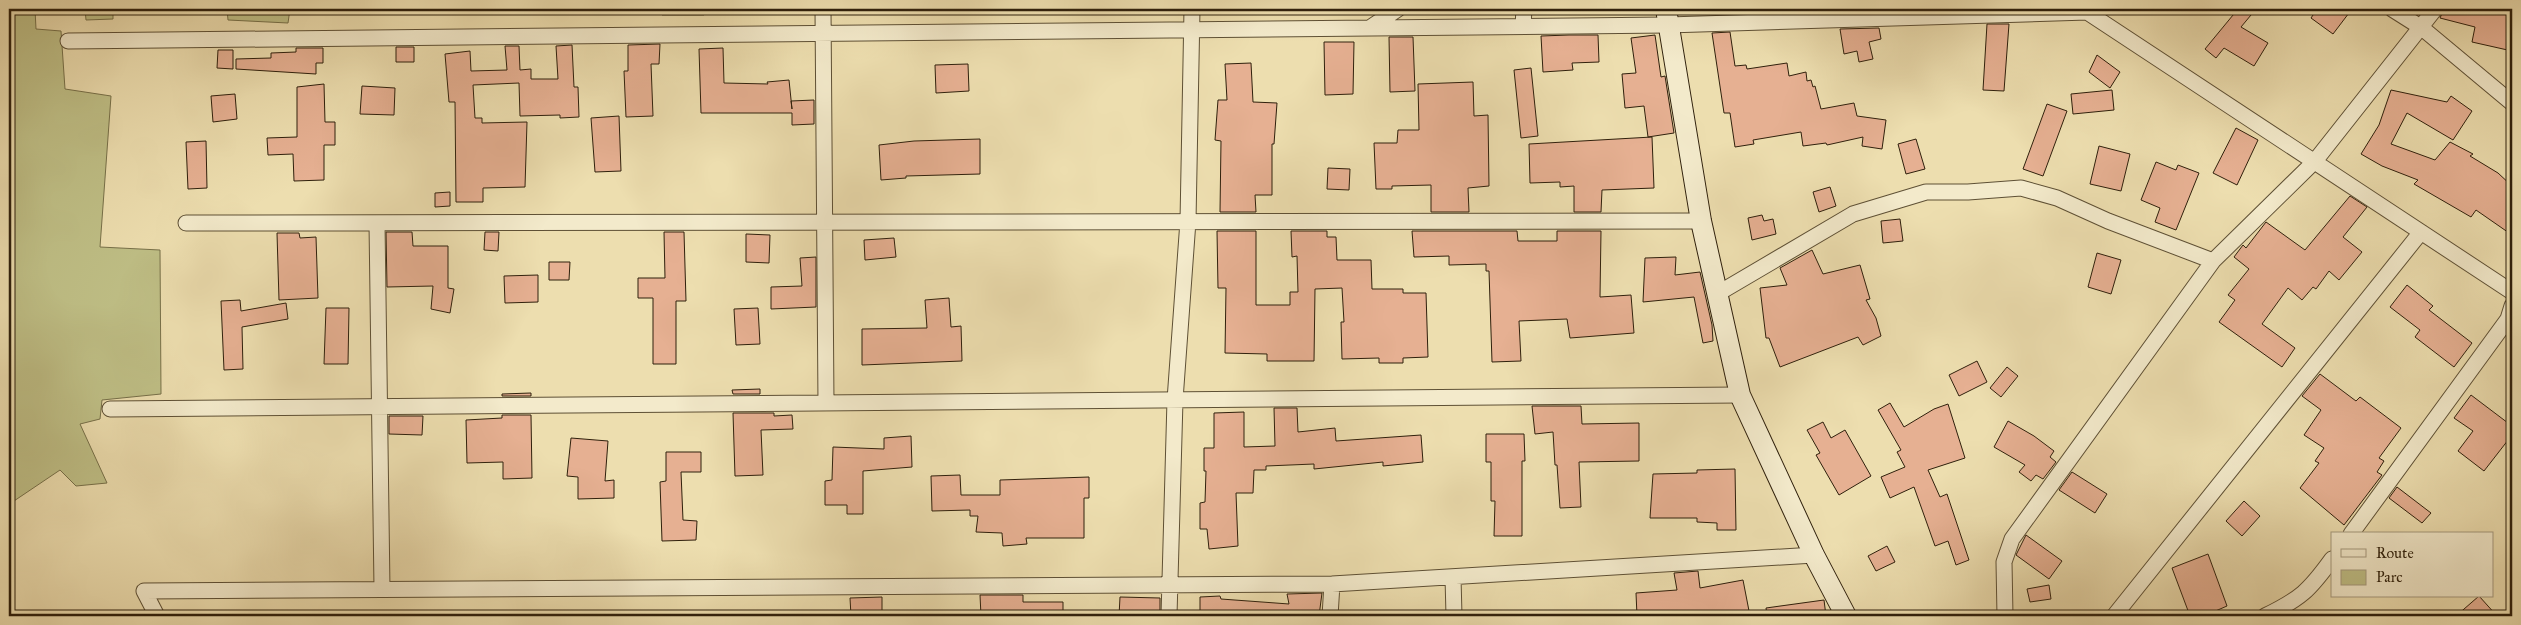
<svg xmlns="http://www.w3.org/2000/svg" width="2521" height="625" font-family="'IM FELL Great Primer',serif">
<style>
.green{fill:#bfbf86;stroke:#777049}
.building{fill:#e6b092;stroke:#2f200c}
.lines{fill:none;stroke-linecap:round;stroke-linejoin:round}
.street-casing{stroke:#5e5035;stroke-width:17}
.secondary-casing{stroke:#2f200c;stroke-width:22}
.street{stroke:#f3eacb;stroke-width:15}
.secondary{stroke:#f3eacb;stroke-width:20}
</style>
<rect width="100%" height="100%" fill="#eddeaf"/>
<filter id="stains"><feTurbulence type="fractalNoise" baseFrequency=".004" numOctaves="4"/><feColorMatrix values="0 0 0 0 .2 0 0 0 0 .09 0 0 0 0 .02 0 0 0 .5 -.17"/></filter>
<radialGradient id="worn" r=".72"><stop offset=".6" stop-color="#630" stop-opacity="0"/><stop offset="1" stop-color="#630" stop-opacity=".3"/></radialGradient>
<!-- green -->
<path class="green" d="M9,9H35L36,29L61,31L65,89L111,96L100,247L160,250L161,394L102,400L100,419L80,424L107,483L76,486L60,470L11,503L14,522L9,525Z
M85,9H113V19L86,20Z
M227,9H290L288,23L228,20Z
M662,9H704V15H662Z"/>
<!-- building -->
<path class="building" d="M2238,9H2256L2241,27L2268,43L2254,66L2224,48L2216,58L2205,49Z
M2317,9H2352L2333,34L2311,18Z
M2444,9H2512V51L2472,42L2475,27L2440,18Z
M1987,24H2009L2004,91L1983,90Z
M1879,28L1881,39L1869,42L1873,59L1859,62L1857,51L1844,54L1840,29Z
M1730,32L1735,66L1746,65L1747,69L1787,63L1789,76L1806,72L1807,81L1811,80L1813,87L1815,86L1821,109L1854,103L1857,116L1886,120L1882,149L1862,146L1863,137L1827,145L1826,143L1803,146L1801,132L1753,140L1754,144L1735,147L1730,113H1724L1712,33Z
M1569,35H1598L1599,62L1572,63L1573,70L1543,72L1541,36Z
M1655,35L1661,77L1665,76L1674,133L1648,137L1644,106L1625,108L1622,74L1636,73L1631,38Z
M1389,37H1413L1415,91L1390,92Z
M1324,42H1354L1353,94L1325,95Z
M660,44L659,64H651L653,116L626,117L624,71H628V45Z
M572,45L574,87H578L579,117L560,118V115L520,116L519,83L473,85L475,118H482V123L527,122L525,187L483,188V202H456L455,102H449L445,54L470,51L471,71L507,70L505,46H519L520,70L531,69V79H558L556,46Z
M396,47H414V62H396Z
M296,48H323V63H316V74L236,69V59L271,58V53L296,52Z
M723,48L724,83L768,84L767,82L789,80L792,109L791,101L814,100V124L792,125V113H701L699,49Z
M218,50H233V69L217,68Z
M2097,55L2120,72L2110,88L2089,72Z
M1251,63L1253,102L1277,103L1274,144H1272V195H1255L1256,212H1220L1221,141L1215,140L1218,100H1227L1225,64Z
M968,64L969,91L936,93L935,65Z
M1531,68L1538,136L1521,138L1514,70Z
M1473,82L1474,116L1488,115L1489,186L1468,188L1469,212H1431V185L1392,186V189H1376L1374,143H1397L1398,130H1419L1418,84Z
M324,84L325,122H335V145H324V180L294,181L293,154L268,155L267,138L297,137V87Z
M362,86L395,88L394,115L360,114Z
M2112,90L2114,110L2073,114L2071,94Z
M2391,90L2447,102L2451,96L2472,111L2453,140L2407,113L2391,144L2435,160L2450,142L2473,154L2470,156L2498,173L2512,186V235L2476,210L2471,217L2414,184L2418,180L2382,166L2361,154L2379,125Z
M235,94L237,119L213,122L211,96Z
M2047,104L2067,111L2043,176L2023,169Z
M619,116L621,171L595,172L591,118Z
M2236,128L2258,140L2237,185L2213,173Z
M1652,137L1654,188L1602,190L1601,212H1574V186L1560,187V182L1530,183L1529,144Z
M980,139V174L906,176V178L881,180L879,145L914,141Z
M1916,139L1925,169L1906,174L1898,144Z
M206,141L207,188L188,189L186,142Z
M2099,146L2130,154L2121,191L2090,184Z
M2156,162L2176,170L2178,165L2199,173L2176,230L2155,222L2160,208L2141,200Z
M1328,168L1350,169L1349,190L1327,189Z
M1830,187L1836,206L1819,212L1813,192Z
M450,192V206L435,207V193Z
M2350,196L2367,207L2343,237L2362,252L2339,280L2329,271L2316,289L2313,287L2302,300L2288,288L2262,324L2295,348L2282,367L2219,322L2235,300L2228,295L2249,269L2234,257L2243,245L2246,248L2266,222L2305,250Z
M1762,215L1764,221L1773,219L1776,234L1752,240L1748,218Z
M1900,219L1903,241L1883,243L1881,221Z
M1217,231H1256V305H1290V292H1298L1297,256L1292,257L1291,231H1327V237H1336L1337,260H1371L1372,289H1403V293H1426L1428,357L1403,358V363H1379V358L1342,359L1341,322H1344L1342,288L1315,289L1314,361H1267V354L1225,353L1226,288H1218Z
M1412,231H1517L1518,241H1557V231H1601L1600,297L1631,295L1634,333L1570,338L1567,319L1519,321L1521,361L1492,362L1489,271H1486V264L1449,265V256L1414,257Z
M386,232H412L413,246H448V288L454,289L450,313L431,309L433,286L387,287Z
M485,232H499L498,251L484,250Z
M664,232H684L686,301H676V364H653V298H638V278H665Z
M277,233H299L300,238L316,237L318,298L279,300Z
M746,234L770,235L769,263L746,262Z
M894,238L896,257L865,260L864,240Z
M1812,250L1823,274L1860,265L1870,299L1866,300L1876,318L1881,336L1863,345L1858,337L1780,367L1769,338H1766L1760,288L1787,285L1780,268Z
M2097,253L2121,260L2111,294L2088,287Z
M816,257V307L771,309V287L802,286L800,258Z
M1676,257L1675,275L1700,272L1712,325L1713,341L1703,343L1694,297L1643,302L1645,258Z
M549,262H570L569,280H549Z
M538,275V302L505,303L504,276Z
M2407,285L2433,306L2429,310L2472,343L2454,367L2415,337L2420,330L2390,307Z
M949,298L951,327L961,326L962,361L862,365V329L927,328L925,300Z
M240,300L241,311L286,303L288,319L242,327L243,369L224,370L221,301Z
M326,308H349L348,364H324Z
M758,308L760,344L736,345L734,309Z
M1977,361L1987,382L1959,396L1949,375Z
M2007,367L2018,376L2001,397L1990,388Z
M2320,374L2356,401L2360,397L2401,428L2379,458L2384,461L2377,472L2382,475L2344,525L2300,488L2319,463L2315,461L2324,448L2304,435L2321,410L2302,396Z
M760,389V394H733L732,390Z
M531,393V396H502V394Z
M2471,395L2512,426V435L2484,471L2458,451L2473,431L2454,418Z
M1890,403L1904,427L1934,409L1948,404L1965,458L1928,470L1940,497L1947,494L1969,560L1956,565L1948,541L1935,546L1914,487L1890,498L1881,477L1905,467L1897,452L1901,450L1878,410Z
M1532,406H1581L1582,424L1639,423V461L1579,462L1581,507L1560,508L1557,465H1555L1553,432L1535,434Z
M1274,408H1297L1298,432L1335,428L1336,441L1421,435L1423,462L1383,466V462L1314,469V464L1266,466V470H1254L1253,493H1236L1238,546L1209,549L1207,529H1200V503L1205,502L1206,471H1204V448H1214V413L1244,412V447L1275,446Z
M733,413H774V416L792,415L793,429L761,430L763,475L735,476Z
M502,415H531L532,478L503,479V462L467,463L466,420L502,418Z
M389,416H423L422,435L389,434Z
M2008,421L2034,436L2054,451L2050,457L2056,462L2043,479L2036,475L2031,481L2019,472L2025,465L1994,447Z
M1823,422L1831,438L1845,430L1871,476L1839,495L1816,455L1820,453L1807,430Z
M1486,434H1524L1525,461H1522V536H1494L1495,501H1491V462H1486Z
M911,436L912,467L863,471V514H847V505H825V481L832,480L833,447L884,449V438Z
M571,438L608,441L605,481L614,480V498L578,499V477L567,476Z
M666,452H701V472H681L683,520L697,521L696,540L662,541L660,482L666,481Z
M1735,469L1736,530H1717V523L1697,522V518H1650L1653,474L1697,473V470Z
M2072,472L2107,494L2095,513L2059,490Z
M960,475L961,495H1000V480L1089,477V498H1084V538H1026L1027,544L1003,546L1002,533L976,532L978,516H970V510L932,511L931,476Z
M2397,487L2431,513L2422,523L2389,498Z
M2244,501L2260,516L2242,536L2226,521Z
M2026,535L2062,561L2049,579L2016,555Z
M1887,546L1895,562L1876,571L1868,556Z
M2208,554L2227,606L2204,616H2190L2172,568Z
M1698,571L1700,588L1743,580L1750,616H1637L1636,593L1677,590L1674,573Z
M2049,585L2051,599L2030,602L2027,589Z
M1322,593L1319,616H1200V597L1220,596L1221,599L1289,604L1287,594Z
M980,595H1023V602H1063V616H981Z
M2479,596L2497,616H2456Z
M882,597V616H851L850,598Z
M1120,597L1160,598V616H1119Z
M1824,600L1826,616H1767L1766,608Z"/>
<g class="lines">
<defs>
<path id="street" d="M823,9L826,403
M2392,9L2422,28L2512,103
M1523,26L1524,9
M1371,27L1398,9
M68,41L1668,25L2087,12L2512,292
M186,223L1701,221
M377,223L382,589
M1717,294L1853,214L1926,192H1968L2021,188L2057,198L2108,221L2213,261
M110,409L1740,395
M2351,534L2508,319L2512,306
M1453,577L1454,616
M157,616L144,591L1332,584L1814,555
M1169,616L1175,400L1188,221L1192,9
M1330,616L1332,584
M2005,616L2004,562L2012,539L2213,261L2315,161L2435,9
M2114,616L2421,232
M2265,616C2300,599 2309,591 2332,559"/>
<path id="secondary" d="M1666,9L1701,221L1740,395L1814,555L1846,616"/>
</defs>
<!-- street casing -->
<use href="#street" class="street-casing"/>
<!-- secondary casing -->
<use href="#secondary" class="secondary-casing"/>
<!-- street -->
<use href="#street" class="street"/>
<!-- secondary -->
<use href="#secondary" class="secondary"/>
</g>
<!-- margin -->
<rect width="2521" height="625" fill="none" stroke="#eddeaf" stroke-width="30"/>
<rect x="10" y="10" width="2501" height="605" fill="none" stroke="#2f200c" stroke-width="2.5"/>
<rect x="15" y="15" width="2491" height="595" fill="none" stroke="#2f200c"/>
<!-- legend -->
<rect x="2331" y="532" width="162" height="65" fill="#f3eacb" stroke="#a5997f"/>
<rect x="2341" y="549" width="25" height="8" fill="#f3eacb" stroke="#a5997f"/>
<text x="2376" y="558" font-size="15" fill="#2f200c">Route</text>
<rect x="2341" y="570" width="25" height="15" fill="#bfbf86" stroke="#a5997f"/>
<text x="2376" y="582" font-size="15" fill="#2f200c">Parc</text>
<rect width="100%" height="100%" filter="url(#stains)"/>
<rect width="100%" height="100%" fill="url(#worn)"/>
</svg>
